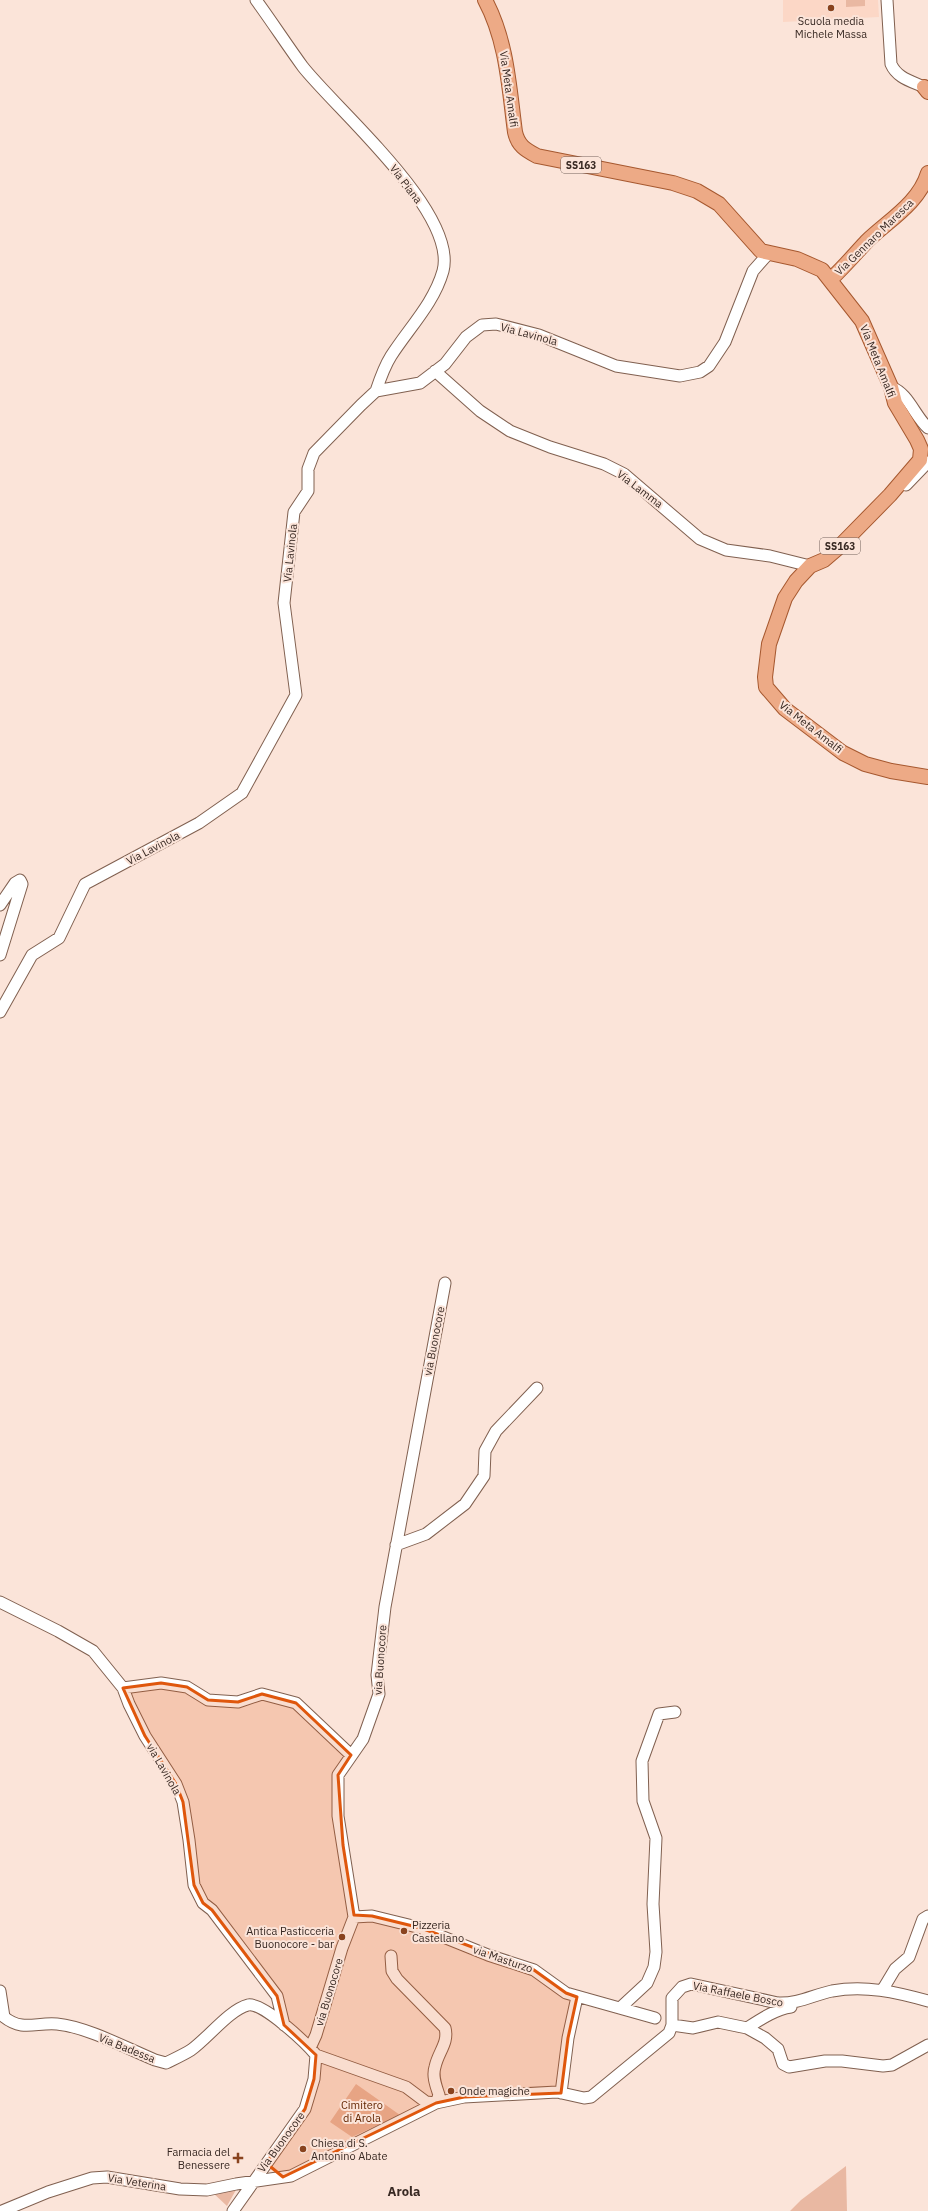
<svg xmlns="http://www.w3.org/2000/svg" width="928" height="2211" font-family="'IBM Plex Sans',sans-serif">
<style>
.built{fill:#fcd7c6}
.green{fill:#e9b8a2}
.lines{fill:none;stroke-linecap:round;stroke-linejoin:round}
.minor-casing{stroke:#806050;stroke-width:13}
.major-casing{stroke:#a6582f;stroke-width:16}
.minor{stroke:#fff;stroke-width:11}
.major{stroke:#edaa86;stroke-width:14}
.marked{fill:#df570d;fill-opacity:0.2;stroke:#df570d;stroke-width:3;stroke-linejoin:round}
.poi-dot{fill:#89431e;stroke:#fbe4d9;stroke-width:1.5}
.labels{text-anchor:middle;dominant-baseline:central;stroke-width:4;stroke-linejoin:round;paint-order:stroke}
.shield{fill:#fbe4d9;stroke:#72615a;stroke-width:1}
.shield-label{font-size:10px;font-weight:bold;fill:#382923}
.poi-label{font-size:11px;fill:#382923;stroke:#fbe4d9;text-anchor:start}
.street-label{font-size:11px;fill:#382923;stroke:#fbe4d9}
.park-label{font-size:11px;fill:#622500;stroke:#fbe4d9}
.quarter-label{font-size:13px;font-weight:bold;fill:#382923;stroke:#fbe4d9}
</style>
<rect width="100%" height="100%" fill="#fbe4d9"/>
<!-- built -->
<path class="built" d="M783,0H878L879,17L783,22Z"/>
<!-- green -->
<path class="green" d="M846,0H865V6L846,7Z
M356,2084L400,2115L352,2137L330,2122Z
M846,2166L847,2211H790L801,2200Z
M237,2188L227,2206L211,2191Z"/>
<g class="lines">
<defs>
<path id="minor" d="M256,0C272,22 287,45 303,67C338,111 458,213 443,271C434,303 409,328 391,356C384,367 380,379 376,391
M887,0L891,64C897,78 911,81 924,87
M435,371L480,411L510,431L550,447L604,464L624,474L700,539L726,550L770,556L810,566
M891,387C909,394 914,415 928,428
M906,485L928,462
M0,905L15,883L20,880L22,884L0,955
M0,1012L32,955L59,938L85,884L199,823L242,793L296,695L284,603L294,512L308,491V469L314,453L361,405L376,391L420,383L445,364L466,337L482,325L496,324L539,335L616,366L680,376L700,372L709,366L725,342L753,271L768,254
M396,1545L426,1534L465,1504L484,1476L485,1451L496,1431L537,1388
M0,1602L58,1631L93,1651L123,1688L129,1704L145,1736L176,1784L183,1802L189,1840L194,1885L203,1903L212,1910L277,1996L284,2025
M123,1688L161,1683L187,1687L208,1700L238,1702L262,1694L296,1703L351,1755
M354,1917L372,1916L421,1928L488,1955L534,1970L566,1993L655,2018
M883,1989L895,1969L909,1957L923,1919L928,1916
M0,1991L4,2017C23,2032 36,2022 57,2024C87,2027 126,2048 155,2060L166,2063C174,2059 183,2055 191,2050C208,2038 229,2010 248,2005C263,2002 306,2043 316,2055
M620,2008L647,1983L654,1967L656,1952L653,1904L656,1838L643,1801L642,1761L659,1714L675,1712
M672,2025L693,2028L718,2022L747,2028L765,2038L778,2049L783,2064L789,2067L825,2061H842L883,2066L892,2065L928,2045
M747,2028C761,2019 776,2009 791,2007
M310,2048L316,2035L342,1948L354,1917L338,1816V1775L363,1739L379,1694L377,1675L385,1607L445,1283
M316,2055L406,2087L426,2102L436,2103L439,2095C436,2086 432,2076 435,2067C438,2052 449,2043 445,2028L397,1979L392,1971L391,1956
M561,2093L568,2038L577,1997
M2,2211L48,2192L92,2178L107,2177L180,2189L207,2190L236,2184L291,2176L436,2103L464,2097L557,2092L584,2098L591,2097L669,2033L672,2025V1998L682,1987L691,1984L778,2003C798,2004 813,1995 832,1991C865,1985 896,1992 928,2001
M233,2211L305,2109L314,2079L316,2055"/>
<path id="major" d="M485,0C507,41 509,87 515,132C518,146 526,150 537,156L673,183L697,191L719,204L761,251L797,259L822,270L862,321L891,387L895,403L917,440L921,449L920,460L890,495L838,548L824,560L810,566L796,581L785,598L769,644L765,677L766,687L785,709L843,753L865,764L891,771L928,777
M924,87L928,92
M831,279C844,267 855,254 867,241C889,220 919,203 928,173"/>
</defs>
<!-- minor casing -->
<use href="#minor" class="minor-casing"/>
<!-- major casing -->
<use href="#major" class="major-casing"/>
<!-- minor -->
<use href="#minor" class="minor"/>
<!-- major -->
<use href="#major" class="major"/>
</g>
<!-- marked area -->
<path class="marked" d="M161,1683L187,1687L208,1700L238,1702L262,1694L296,1703L351,1755L338,1775L343,1845L354,1915L372,1916L421,1928L534,1970L566,1993L577,1997L568,2038L561,2093L464,2097L436,2103L283,2177L266,2163L305,2109L314,2079L316,2055L284,2025L277,1996L212,1910L203,1903L194,1885L183,1802L176,1784L145,1736L123,1688Z"/>
<!-- markers -->
<g class="poi-dot">
<circle cx="831" cy="8" r="4"/>
<circle cx="404" cy="1931" r="4"/>
<circle cx="342" cy="1937" r="4"/>
<circle cx="451" cy="2091" r="4"/>
<circle cx="303" cy="2149" r="4"/>
<path d="M236 2152h4v4h4v4h-4v4h-4v-4h-4v-4h4z"/>
</g>
<g class="labels">
<!-- shield labels -->
<g class="shield">
<rect x="561" y="157" width="40" height="16" rx="3"/>
<rect x="820" y="538" width="40" height="16" rx="3"/>
</g>
<g class="shield-label">
<text x="581" y="165">SS163</text>
<text x="840" y="546">SS163</text>
</g>
<!-- poi labels -->
<g class="poi-label">
<text x="831" y="21" text-anchor="middle">Scuola media<tspan x="831" dy="13">Michele Massa</tspan></text>
<text x="412" y="1925">Pizzeria<tspan x="412" dy="13">Castellano</tspan></text>
<text x="334" y="1931" text-anchor="end">Antica Pasticceria<tspan x="334" dy="13">Buonocore - bar</tspan></text>
<text x="459" y="2091">Onde magiche</text>
<text x="311" y="2143">Chiesa di S.<tspan x="311" dy="13">Antonino Abate</tspan></text>
<text x="230" y="2152" text-anchor="end">Farmacia del<tspan x="230" dy="13">Benessere</tspan></text>
</g>
<!-- street labels -->
<g class="street-label">
<text transform="translate(509 89) rotate(82)">Via Meta Amalfi</text>
<text transform="translate(406 184) rotate(53)">Via Piana</text>
<text transform="translate(874 237) rotate(-44)">Via Gennaro Maresca</text>
<text transform="translate(529 334) rotate(15)">Via Lavinola</text>
<text transform="translate(878 361) rotate(68)">Via Meta Amalfi</text>
<text transform="translate(640 489) rotate(37)">Via Lamma</text>
<text transform="translate(290 553) rotate(-84)">Via Lavinola</text>
<text transform="translate(811 727) rotate(38)">Via Meta Amalfi</text>
<text transform="translate(153 848) rotate(-28)">Via Lavinola</text>
<text transform="translate(434 1341) rotate(-79)">via Buonocore</text>
<text transform="translate(380 1660) rotate(-86)">via Buonocore</text>
<text transform="translate(164 1769) rotate(60)">via Lavinola</text>
<text transform="translate(503 1959) rotate(19)">via Masturzo</text>
<text transform="translate(329 1992) rotate(-73)">via Buonocore</text>
<text transform="translate(738 1994) rotate(11)">Via Raffaele Bosco</text>
<text transform="translate(127 2048) rotate(22)">Via Badessa</text>
<text transform="translate(281 2142) rotate(-54)">Via Buonocore</text>
<text transform="translate(137 2182) rotate(9)">Via Veterina</text>
</g>
<!-- park labels -->
<g class="park-label">
<text x="362" y="2105">Cimitero<tspan x="362" dy="13">di Arola</tspan></text>
</g>
<!-- quarter labels -->
<g class="quarter-label">
<text x="404" y="2191">Arola</text>
</g>
</g>
</svg>
